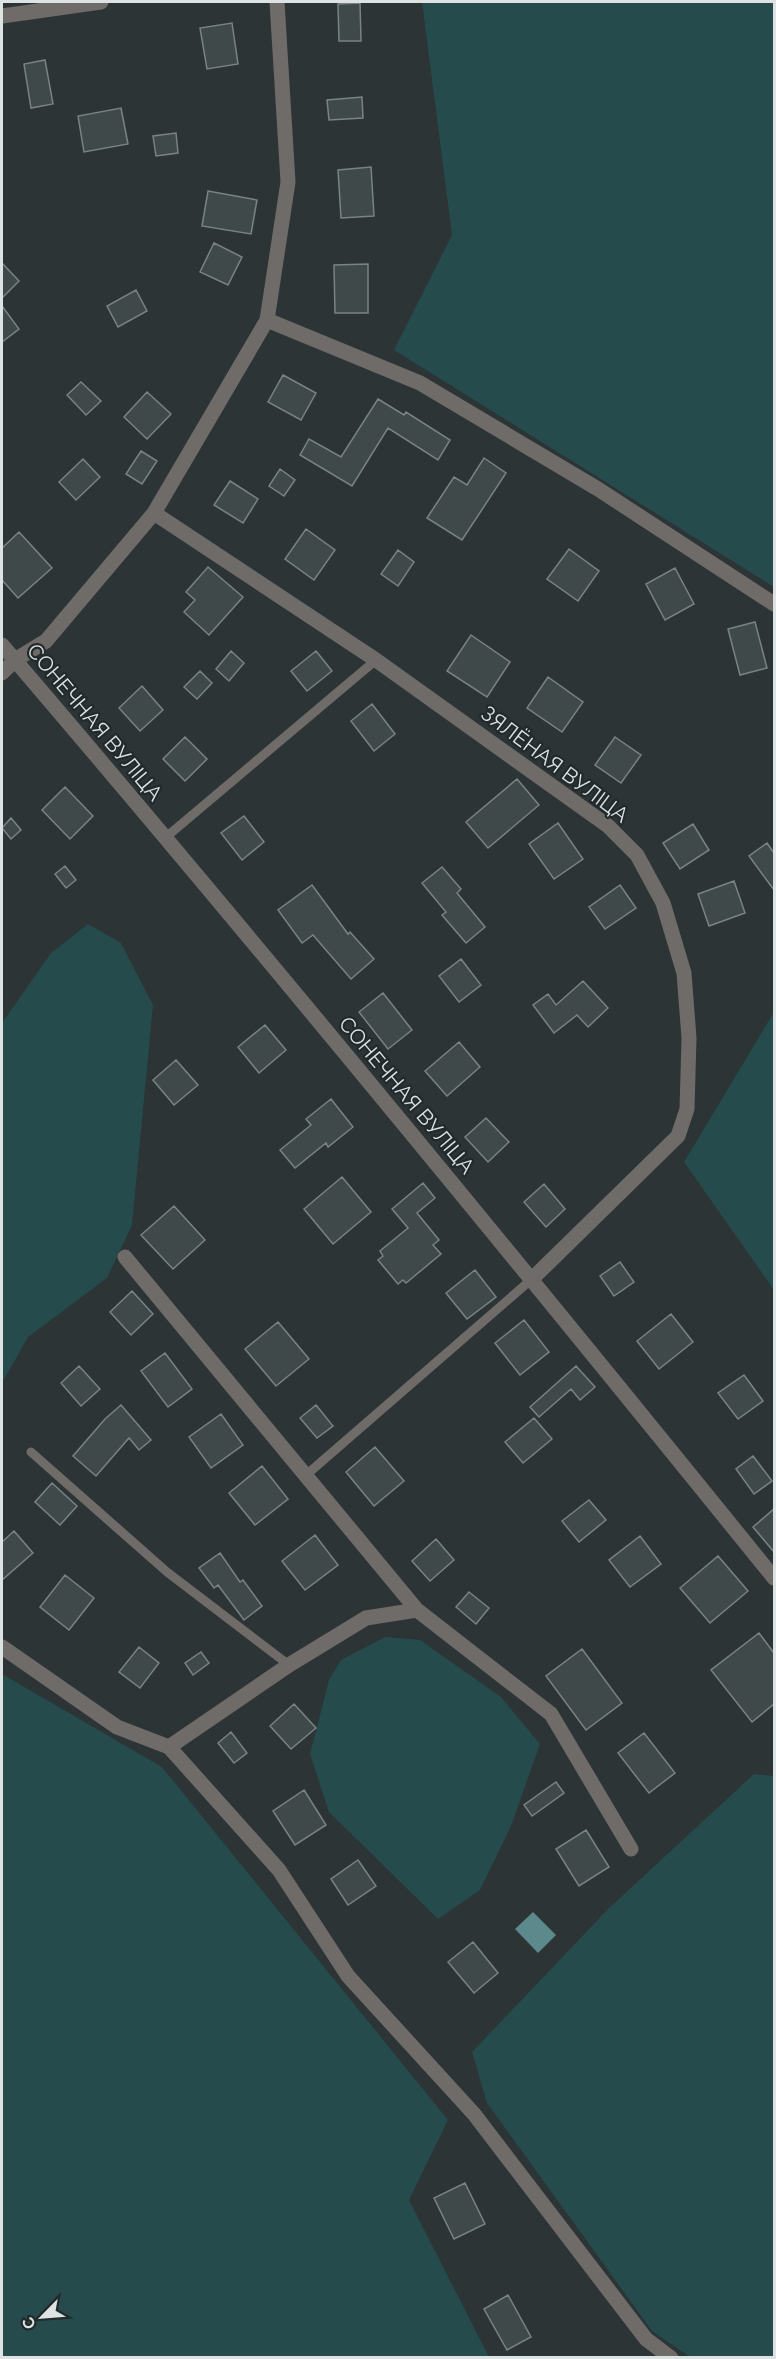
<svg xmlns="http://www.w3.org/2000/svg" width="776" height="2359" font-family="Raleway,sans-serif">
<style>
.green{fill:#254b4d}
.water{fill:#5c8a8c}
.building{fill:#404949;stroke:#7a8383;stroke-width:1.5}
.lines{fill:none;stroke-linecap:round;stroke-linejoin:round}
.lane{stroke:#6f6b69;stroke-width:9}
.street{stroke:#6f6b69;stroke-width:15}
.labels{text-anchor:middle;dominant-baseline:central;stroke-width:4.5;stroke-linejoin:round;paint-order:stroke}
.street-label{font-size:21px;fill:#dde2e2;stroke:#222a2b}
</style>
<rect width="100%" height="100%" fill="#2c3435"/>
<!-- green -->
<path class="green" d="M422,2H774V587L394,350L452,235Z
M88,924L121,943L153,1005L132,1225L107,1278L28,1337L2,1383V1023L51,953Z
M774,1012V1290L684,1162Z
M385,1637L420,1640L501,1697L540,1744L511,1826L480,1890L438,1919L329,1812L310,1754L329,1680L341,1660Z
M2,1674L162,1767L448,2120L409,2200L489,2357H2Z
M754,1774L774,1776V2357H690L652,2331L487,2103L472,2052L609,1908Z"/>
<!-- water -->
<path class="water" d="M533,1912L556,1935L538,1953L515,1929Z"/>
<!-- building -->
<path class="building" d="M360,3L361,41H339L338,4Z
M232,23L238,64L207,69L200,28Z
M45,60L53,104L31,108L24,64Z
M362,97L363,118L329,120L327,100Z
M121,108L128,144L84,152L78,116Z
M176,133L178,153L156,156L153,136Z
M371,167L374,216L341,218L338,170Z
M208,191L257,200L251,234L202,226Z
M214,243L242,257L228,285L200,272Z
M2,263L19,281L2,298Z
M368,264V313H335L334,265Z
M136,290L147,311L118,327L107,306Z
M2,306L19,329L2,342Z
M283,375L316,393L301,420L268,402Z
M81,382L101,401L86,415L67,395Z
M147,392L171,414L147,439L124,417Z
M378,399L404,415L406,412L450,440L438,460L388,428L352,486L300,455L309,439L341,457Z
M141,451L157,461L142,484L126,474Z
M484,458L506,473L462,540L427,518L454,477L467,485Z
M83,459L100,477L76,500L59,482Z
M280,469L295,480L284,496L269,486Z
M230,481L258,499L243,523L214,505Z
M306,529L335,550L314,580L285,559Z
M19,532L52,568L18,598L2,580V548Z
M569,549L599,571L578,601L547,579Z
M398,550L414,562L398,586L381,574Z
M208,567L243,597L209,635L184,612L195,600L186,592Z
M675,568L694,604L665,620L646,584Z
M755,622L767,668L740,675L728,629Z
M471,635L510,662L487,697L447,671Z
M231,651L244,663L229,681L216,669Z
M316,651L332,671L307,691L291,671Z
M200,671L212,683L197,699L184,687Z
M548,677L583,702L562,732L527,708Z
M142,686L163,710L140,731L119,708Z
M372,704L395,734L374,751L351,721Z
M185,737L207,759L185,781L163,759Z
M615,737L641,755L621,783L595,765Z
M517,779L539,805L488,848L466,822Z
M65,787L93,816L70,839L42,810Z
M244,816L264,842L242,860L221,833Z
M11,818L21,830L11,839L2,828Z
M558,823L583,859L554,879L529,844Z
M693,824L709,850L680,869L663,843Z
M767,843L774,853V890L749,856Z
M65,866L76,880L66,888L55,874Z
M442,867L461,889L457,893L485,927L466,943L442,915L446,912L422,883Z
M734,881L745,913L709,926L698,894Z
M312,885L348,934L350,932L374,959L351,979L313,935L302,943L278,910Z
M620,885L636,908L605,929L589,907Z
M461,959L481,985L459,1002L439,976Z
M583,981L608,1008L588,1027L577,1015L554,1033L533,1005L548,994L556,1005Z
M383,993L412,1030L388,1049L359,1012Z
M265,1025L286,1050L259,1073L238,1047Z
M459,1042L480,1067L447,1096L425,1071Z
M176,1060L198,1085L174,1105L153,1080Z
M331,1099L353,1127L328,1147L326,1143L295,1168L280,1150L311,1125L306,1119Z
M486,1118L509,1142L488,1162L465,1137Z
M342,1177L371,1212L333,1244L304,1209Z
M423,1183L435,1198L417,1213L439,1240L433,1245L441,1254L406,1283L403,1280L398,1284L378,1260L383,1256L380,1251L408,1228L392,1209Z
M544,1184L565,1209L546,1227L524,1202Z
M174,1206L205,1240L173,1269L141,1235Z
M620,1262L634,1282L614,1296L600,1276Z
M475,1270L496,1297L467,1319L446,1293Z
M132,1291L153,1314L131,1335L110,1312Z
M671,1314L693,1342L659,1369L637,1341Z
M524,1320L549,1352L520,1375L495,1343Z
M278,1322L309,1359L276,1386L245,1349Z
M165,1353L192,1389L168,1407L141,1371Z
M79,1366L100,1389L81,1406L61,1383Z
M576,1366L595,1387L580,1400L571,1389L539,1417L530,1407Z
M744,1375L763,1401L738,1419L718,1393Z
M121,1405L151,1440L139,1450L129,1438L96,1476L73,1456L105,1419Z
M316,1405L333,1426L317,1438L300,1418Z
M221,1414L243,1445L211,1468L189,1437Z
M534,1418L552,1439L523,1463L505,1442Z
M375,1447L404,1481L374,1506L346,1472Z
M753,1456L772,1481L754,1494L736,1469Z
M262,1466L288,1499L255,1525L229,1493Z
M52,1483L77,1506L60,1525L35,1502Z
M589,1500L606,1520L579,1542L562,1521Z
M774,1509V1552L753,1527Z
M14,1531L33,1553L2,1580V1542Z
M315,1535L338,1565L305,1590L282,1561Z
M640,1536L661,1564L630,1587L609,1560Z
M436,1539L454,1560L430,1581L412,1561Z
M220,1553L240,1582L243,1580L262,1606L244,1620L218,1585L214,1588L199,1568Z
M718,1556L748,1591L710,1623L680,1588Z
M65,1575L94,1598L69,1630L40,1607Z
M469,1592L489,1608L476,1624L456,1607Z
M759,1633L774,1653V1704L752,1722L711,1670Z
M139,1647L159,1663L140,1688L119,1672Z
M582,1649L622,1703L586,1730L546,1676Z
M201,1652L209,1663L193,1675L185,1663Z
M294,1704L316,1728L291,1749L270,1726Z
M231,1732L247,1753L234,1763L218,1743Z
M644,1733L675,1773L649,1793L618,1753Z
M556,1782L564,1793L532,1816L524,1805Z
M304,1790L326,1825L295,1845L273,1811Z
M586,1830L609,1867L579,1886L556,1849Z
M358,1860L376,1886L348,1905L331,1879Z
M473,1942L498,1973L474,1993L448,1962Z
M465,2183L485,2224L454,2239L434,2198Z
M508,2295L531,2337L507,2350L484,2309Z"/>
<g class="lines">
<!-- lane -->
<path class="lane" d="M165,838L376,660
M31,1452L167,1572L289,1665
M305,1476L532,1279"/>
<!-- street -->
<path class="street" d="M2,16L101,2
M267,320L420,383L598,489L774,604
M154,513L376,660L608,826L637,855L663,903L684,973L689,1038L687,1109L678,1136L532,1279
M2,645C264,951 520,1264 774,1578
M2,673L15,660L46,641L154,513L267,320L288,182L277,2
M125,1257L417,1610L551,1714L631,1849
M2,1647L117,1727L169,1747L279,1870L348,1976L474,2114L646,2339L671,2358
M169,1747L289,1665L366,1618L417,1610"/>
</g>
<g class="labels">
<!-- street labels -->
<g class="street-label">
<text transform="translate(95 722) rotate(50)">СОНЕЧНАЯ ВУЛІЦА</text>
<text transform="translate(555 764) rotate(37)">ЗЯЛЁНАЯ ВУЛІЦА</text>
<text transform="translate(407 1095) rotate(50)">СОНЕЧНАЯ ВУЛІЦА</text>
</g>
</g>
<!-- border -->
<rect width="776" height="2359" fill="none" stroke="#dde2e2" stroke-width="6"/>
<!-- north arrow -->
<g transform="translate(42 2317) rotate(245)" stroke="#222a2b" stroke-width="4.5" paint-order="stroke">
<path d="M0-4.5L10 22L0 15L-10 22Z" fill="#dde2e2"/>
<text y="-9" font-size="16" font-weight="bold" text-anchor="middle" fill="#dde2e2">С</text>
</g>
</svg>
